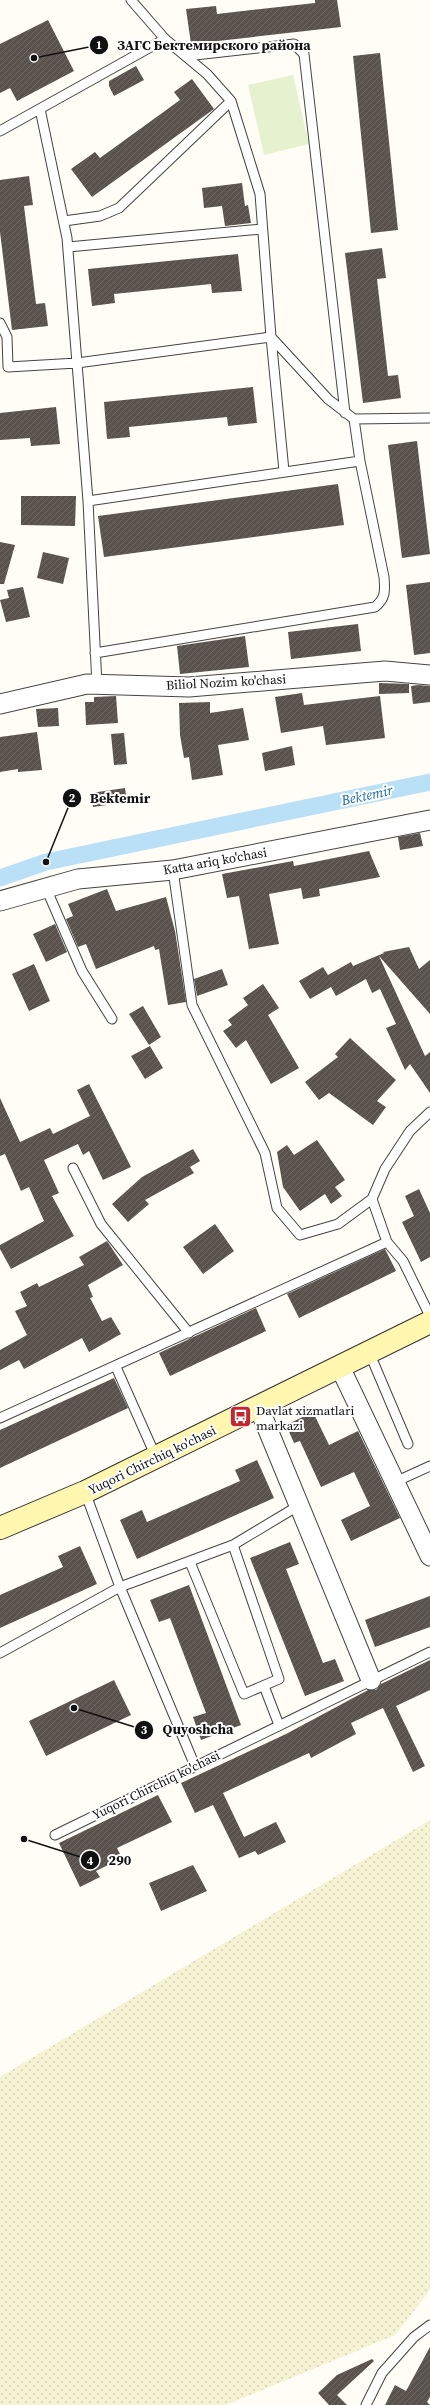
<svg xmlns="http://www.w3.org/2000/svg" width="430" height="2405" font-family="'Source Serif 4',serif">
<style>
.farmland{fill:url(#farmland-dots)}
.pitch{fill:#e6f2cf}
.lines{fill:none;stroke-linecap:round;stroke-linejoin:round}
.canal{stroke:#b9e0f7;stroke-width:17}
.building{fill:url(#building-hatch)}
.lane-casing{stroke:#444;stroke-width:11}
.street-casing{stroke:#444;stroke-width:21}
.secondary-casing{stroke:#333;stroke-width:24}
.lane{stroke:#fff;stroke-width:9}
.street{stroke:#fff;stroke-width:19}
.secondary{stroke:#fff6b0;stroke-width:22}
.labels{text-anchor:middle;dominant-baseline:central;stroke-width:4;stroke-linejoin:round;paint-order:stroke}
.street-label{font-size:13px;fill:#111;stroke:#fff}
.poi-label{font-size:13px;fill:#111;stroke:#fff;text-anchor:start}
.water-label{font-size:14px;font-style:italic;fill:#1768a6;stroke:#fff}
.leader{fill:none;stroke:#111;stroke-width:1.5}
.callout-dot{fill:#111;stroke:#fff;stroke-width:1.5}
.mark-label{font-size:12px;text-anchor:middle;font-weight:bold;fill:#fff}
.callout-label{font-size:14px;text-anchor:middle;font-weight:bold;fill:#111;stroke:#fff;stroke-width:4;stroke-linejoin:round;paint-order:stroke}
</style>
<defs>
<pattern id="farmland-dots" width="8" height="8" patternUnits="userSpaceOnUse"><rect width="8" height="8" fill="#f6f3d4"/><path d="M2 2h.1M6 6h.1" fill="none" stroke="#d2cfb5" stroke-width="1.8" stroke-linecap="round"/></pattern>
<pattern id="building-hatch" width="6" height="6" patternUnits="userSpaceOnUse"><rect width="6" height="6" fill="#5a524d"/><path d="M-1 1l2-2M0 6l6-6M5 7l2-2" fill="none" stroke="#6d6662"/></pattern>
</defs>
<rect width="100%" height="100%" fill="#fffdf5"/>
<!-- farmland -->
<path class="farmland" d="M430,1820V2290L395,2335L226,2405H0V2077Z"/>
<!-- pitch -->
<path class="pitch" d="M293,75L309,144L264,155L248,85Z"/>
<g class="lines">
<!-- canal -->
<path class="canal" d="M0,878L46,862L430,782"/>
</g>
<!-- building -->
<path class="building" d="M315,0H337L341,27L191,44L186,9L216,6L217,14L315,3Z
M48,20L74,71L17,101L10,88L0,93V44Z
M380,53L398,230L371,233L353,56Z
M136,66L144,80L114,96L109,86V81Z
M192,79L214,109L92,197L71,169L95,152L100,158L180,100L174,92Z
M29,176L33,205L24,206L36,304L45,303L48,326L12,330L0,232V180Z
M242,183L245,206L248,205L251,223L225,226L222,206L204,208L202,188Z
M382,248L386,278L377,279L388,376L398,375L401,398L363,403L345,253Z
M238,254L242,291L212,293L211,284L114,294L115,303L92,306L88,269Z
M253,387L257,423L228,426L227,417L129,427L130,437L107,439L104,402Z
M56,407L60,444L31,446L30,438L0,440V413Z
M417,441L430,554L402,558L388,445Z
M338,484L344,525L104,557L98,516Z
M21,496H76L75,526L21,525Z
M0,542L15,545L4,584H0Z
M43,552L69,558L63,584L37,578Z
M430,582V653L414,655L406,585Z
M23,587L30,617L6,622L0,600L9,598L7,590Z
M358,624L361,651L291,659L288,632Z
M245,636L249,667L180,674L177,646Z
M379,683L409,684V693L379,694Z
M418,685L430,686V702L413,704L411,686Z
M302,693L304,705L380,696L385,738L326,745L323,726L281,733L275,697Z
M116,696L118,723L86,725L85,702H94V697Z
M210,702V713L243,708L249,740L218,745L223,775L192,780L189,757L184,758L180,735L179,703Z
M58,708L59,726L38,727L36,709Z
M37,732L42,770L18,772V769L0,772V737Z
M124,733L127,764L114,765L111,734Z
M292,746L295,765L265,771L262,753Z
M125,788L127,802L93,807L91,793Z
M420,833L423,846L400,850L398,837Z
M369,851L380,877L319,889L320,896L303,899L301,888L269,894L279,944L249,949L239,896L227,898L222,874L293,861L294,866Z
M107,889L116,911L166,897L175,931L186,1002L168,1005L159,949L155,950L154,946L96,969L86,944L78,947L66,919L73,916L68,904Z
M55,924L67,952L46,962L33,934Z
M409,947L419,969L430,960V1014L379,956L425,1056L430,1052V1093L410,1064L405,1070L386,1028L396,1024L380,989L372,993L366,979L336,996L331,987L310,999L299,981L323,967L328,975L351,962L353,966L384,953L383,952Z
M34,964L50,1001L29,1011L12,974Z
M222,969L228,985L197,996L194,979Z
M263,984L279,1008L268,1015L299,1068L271,1084L246,1040L236,1048L223,1031L232,1025L228,1020L248,1005L243,998Z
M143,1006L161,1037L149,1045L129,1014Z
M350,1038L396,1080L377,1101L386,1107L373,1125L329,1093L319,1100L305,1082L338,1057L335,1054Z
M150,1046L163,1068L145,1079L131,1056Z
M89,1084L131,1167L103,1180L89,1151L83,1155L78,1144L44,1160L59,1193L52,1196L74,1236L11,1269L0,1249V1245L44,1221L29,1187L21,1191L5,1154L0,1156V1098L20,1142L50,1128L53,1134L90,1116L77,1090Z
M317,1140L345,1180L335,1187L342,1196L331,1204L325,1194L300,1211L283,1187L277,1152L287,1145L294,1155Z
M193,1149L200,1161L190,1167L194,1173L145,1200L149,1204L128,1222L112,1204L142,1177Z
M419,1189L430,1213V1257L421,1262L402,1222L414,1216L405,1196Z
M215,1224L234,1251L203,1274L183,1247Z
M107,1241L123,1265L88,1285L93,1297L90,1298L102,1321L111,1317L121,1334L89,1352L82,1338L24,1369L19,1360L0,1370V1350L27,1335L15,1311L27,1306L20,1292L37,1283L39,1287L84,1265L79,1257Z
M385,1249L396,1271L299,1318L287,1294Z
M256,1308L266,1331L170,1376L159,1353Z
M114,1378L128,1408L0,1468V1430Z
M313,1412L329,1445L358,1431L400,1518L351,1541L341,1520L370,1506L354,1472L321,1487L300,1441L294,1443L286,1425Z
M257,1460L274,1498L137,1559L120,1520L142,1510L147,1522L240,1481L235,1470Z
M290,1542L299,1564L286,1569L323,1663L335,1659L344,1681L305,1696L250,1558Z
M80,1546L97,1584L0,1628V1595L63,1567L58,1556Z
M189,1585L241,1725L201,1740L193,1717L206,1713L170,1618L159,1622L150,1600Z
M430,1596V1627L375,1647L365,1620Z
M430,1660V1690L396,1706L425,1766L413,1772L383,1708L351,1723L356,1734L311,1758L309,1753L223,1793L244,1837L276,1822L286,1842L258,1855L255,1851L239,1858L213,1805L195,1813L181,1783L286,1734L368,1690H376L381,1684Z
M114,1680L131,1715L46,1756L29,1721Z
M158,1795L172,1822L117,1848L122,1858L96,1871L100,1877L80,1887L59,1843Z
M193,1865L207,1891L161,1911L149,1883Z
M430,2347V2397L427,2402L430,2405H385L395,2385L406,2391Z
M372,2359L374,2361L337,2395L347,2405H329L318,2393L337,2375Z"/>
<g class="lines">
<defs>
<path id="lane" d="M186,56L294,44L304,54L345,413
M40,109L67,238L88,501L97,685
M0,131L165,39
M64,221L100,216L119,208L231,101
M68,247L262,229
M0,323L7,337L8,367L77,363L271,337L284,471
M354,419L430,418
M88,501L360,461L354,419L328,399L271,337L260,194L231,101L207,74L165,39L131,0
M95,653L375,607C386,598 385,591 384,577L360,461
M173,870L192,1005L265,1153L277,1208L300,1235L338,1224L372,1199L385,1169L410,1131L430,1112
M46,888L82,971L112,1019
M73,1168L101,1224L189,1333
M372,1199L387,1242L403,1261L430,1316
M369,1352L408,1444
M116,1367L156,1457
M0,1418L387,1242
M395,1482L430,1466
M85,1492L120,1587L233,1545L298,1506
M190,1562L244,1694L279,1679L233,1545
M0,1653L120,1587L195,1766
M264,1686L279,1725
M55,1835L430,1652
M366,2405L382,2373L414,2337L430,2325"/>
<path id="street" d="M0,704L87,684L189,687L385,671L430,675
M0,901L78,879L173,870L430,820
M340,1367L430,1556
M259,1408L371,1680"/>
<path id="secondary" d="M0,1528L85,1492L430,1322"/>
</defs>
<!-- lane casing -->
<use href="#lane" class="lane-casing"/>
<!-- street casing -->
<use href="#street" class="street-casing"/>
<!-- secondary casing -->
<use href="#secondary" class="secondary-casing"/>
<!-- lane -->
<use href="#lane" class="lane"/>
<!-- street -->
<use href="#street" class="street"/>
<!-- secondary -->
<use href="#secondary" class="secondary"/>
</g>
<!-- icons -->
<defs>
<symbol id="bus-square" viewBox="-11 -11 22 22"><rect x="-9" y="-9" width="18" height="18" rx="4" fill="#c4262e" stroke="#fff"/><path d="M-5-6H5V4H4V6H2V4H-2V6H-4V4H-5ZM-3.5-4V0h7V-4ZM-3.5 1.2v1.5H-2V1.2ZM2 1.2v1.5H3.5V1.2Z" fill="#fff"/></symbol>
</defs>
<g fill-rule="evenodd">
<use href="#bus-square" x="228" y="1404" width="25" height="25"/>
</g>
<g class="labels">
<!-- street labels -->
<g class="street-label">
<text transform="translate(226 682) rotate(-3)">Biliol Nozim ko'chasi</text>
<text transform="translate(215 861) rotate(-10)">Katta ariq ko'chasi</text>
<text transform="translate(152 1460) rotate(-26)">Yuqori Chirchiq ko'chasi</text>
<text transform="translate(156 1785) rotate(-26)">Yuqori Chirchiq ko'chasi</text>
</g>
<!-- poi labels -->
<g class="poi-label">
<text x="256" y="1410">Davlat xizmatlari<tspan x="256" dy="15">markazi</tspan></text>
</g>
<!-- water labels -->
<g class="water-label">
<text transform="translate(367 795) rotate(-12)">Bektemir</text>
</g>
</g>
<!-- callouts -->
<path class="leader" d="M34 58L99 45M46 862L72 798M74 1708L144 1730M24 1839L90 1860"/>
<g class="callout-dot">
<circle cx="34" cy="58" r="4"/>
<circle cx="46" cy="862" r="4"/>
<circle cx="74" cy="1708" r="4"/>
<circle cx="24" cy="1839" r="4"/>
<circle cx="99" cy="45" r="10"/>
<circle cx="72" cy="798" r="10"/>
<circle cx="144" cy="1730" r="10"/>
<circle cx="90" cy="1860" r="10"/>
</g>
<g class="mark-label">
<text x="99" y="49">1</text>
<text x="72" y="802">2</text>
<text x="144" y="1734">3</text>
<text x="90" y="1865">4</text>
</g>
<g class="callout-label">
<text x="214" y="50">ЗАГС Бектемирского района</text>
<text x="120" y="803">Bektemir</text>
<text x="198" y="1734">Quyoshcha</text>
<text x="120" y="1865">290</text>
</g>
</svg>
